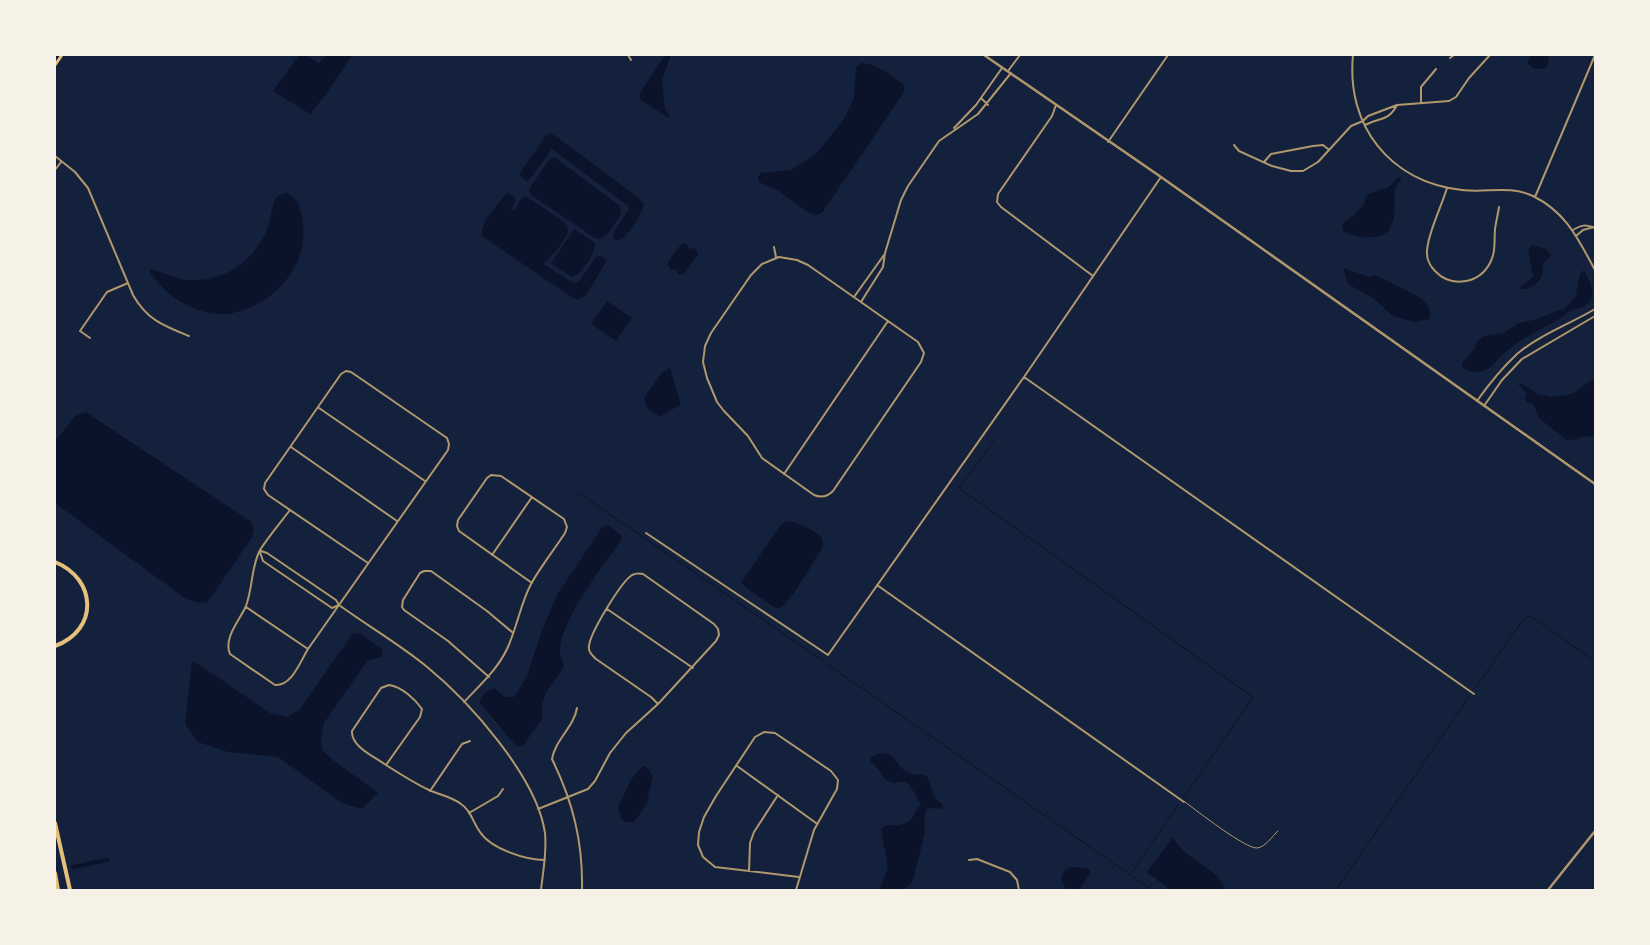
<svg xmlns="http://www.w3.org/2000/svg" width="1650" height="945" font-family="'Source Sans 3',sans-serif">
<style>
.water{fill:#0b132b}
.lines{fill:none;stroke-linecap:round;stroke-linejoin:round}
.stream{stroke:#0b132b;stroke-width:1}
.canal{stroke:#0b132b;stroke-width:4.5}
.service{stroke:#b1986c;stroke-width:1}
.minor{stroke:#b1986c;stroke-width:2}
.tertiary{stroke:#b1986c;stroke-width:2.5}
.secondary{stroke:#e5c07b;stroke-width:3}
.motorway{stroke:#e5c07b;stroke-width:4}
</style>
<rect width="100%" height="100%" fill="#14213d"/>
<!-- water -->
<path class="water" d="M299,55H306L319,63L327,55H352L326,94L310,114L273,91Z
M665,55H671L662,80L665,110L669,115V118L641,100L639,95Z
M1531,55H1549L1547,68C1540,70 1531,70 1527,62Z
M861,63C877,63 891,76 904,85V92L822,213L817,215L809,213L779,191L759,182L758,177L761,173L791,170L817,153L844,119L854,98L856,68Z
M551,133L639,198L644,204C642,214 627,239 616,241L613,238V233L629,209L628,206L552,149L530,179L526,181L519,174L522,170L547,134Z
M554,157L620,206L621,214C615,223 607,242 595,238L531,195L529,189L549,160Z
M1398,177H1401V179L1395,189L1394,218L1389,231C1377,240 1357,239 1344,232L1342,227L1343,223L1354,215L1364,204L1366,195L1389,187Z
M287,193C298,200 300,206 302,218C311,261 278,302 237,312C232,313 227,315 222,314C190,313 167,296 149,271V270L152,269C161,271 170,277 181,279C218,285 252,265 267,230C271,221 271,207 275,200C278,194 281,194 287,193Z
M509,193L514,197L516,200L511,209L514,211L520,200L525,197L529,198L564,222C566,224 568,226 568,229C569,237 551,258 544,262V264L573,283H578L596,257L600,256L604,258L606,262L586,295L578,300L571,297L482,236C480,222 497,206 505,195Z
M574,229L595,243C595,254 582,274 572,277L551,263Z
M686,243L690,249L694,248L697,251L698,254L685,273L679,275L677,273L676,269L671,270L668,265V262L681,244Z
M1532,245L1546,249L1551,255L1549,258L1544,262C1542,267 1543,271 1542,275C1540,284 1527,290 1519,289L1520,287L1533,277L1528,249Z
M1343,268L1369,277L1376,275C1388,282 1421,295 1427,305C1431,310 1431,314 1429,319L1415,322L1393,316L1373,298L1348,284Z
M1584,270L1591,284L1593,294C1589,310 1577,306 1567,313C1559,320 1550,324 1541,329C1526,337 1511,346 1499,358C1495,362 1492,368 1485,370C1478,373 1469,372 1463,368L1462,364L1464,361L1475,348L1477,341L1484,336L1503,333L1519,323L1538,319L1556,311L1564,309L1575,298L1580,274Z
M607,301L632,318L616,341L591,324Z
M670,368L681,404L660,417L647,408L644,397L662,373Z
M1595,378V437C1586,434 1577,440 1567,440L1539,418L1533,404L1527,402L1524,397L1527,394L1518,384L1519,383L1525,385L1537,394L1552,397L1572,394Z
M86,412L250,521L254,528L252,537L208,602L200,603L186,599L55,503V441L75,416Z
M788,521C797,522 815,530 821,537C824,541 823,545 822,549L794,593L782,607L777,609L749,590L741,583L781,524Z
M608,525L622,536L621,540C603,567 560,619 560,652C560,656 563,662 564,667L546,693L542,705V719L522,747L516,746L479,702L485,692L494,688L505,697H514L527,676L541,633L557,595L603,526Z
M353,633L361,634L382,649V657L368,660L324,723L321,739L322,750L333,760L378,793L362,809L342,803L278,757L228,752L198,742L185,724L192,661L203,667L270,713L287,717L300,709Z
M881,753C897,754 895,765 907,772C913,776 921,773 927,776L934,796L944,806L941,809L929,808L926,811L924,820L925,832L913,881L904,890H879L888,868L881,829L886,825H900L910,821L921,803C914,795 913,787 905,781L893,783L885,780L880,771L871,762L870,759L874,755Z
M644,766L650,771L653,778L649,791L647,804L634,822H626L621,819L618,808C623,797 633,771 644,766Z
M1173,837C1185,861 1216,865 1226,890H1170L1147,872Z
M1072,867L1087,868L1091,872L1079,890H1066L1061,878L1065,870Z"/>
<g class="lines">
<!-- stream -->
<path class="stream" d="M996,438L959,488L1253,697L1184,797
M579,493L823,661
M827,664L1152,890
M1474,690L1524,618L1530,616L1595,661
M1131,874L1178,805
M1336,890L1469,697"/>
<!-- canal -->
<path class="canal" d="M73,867L107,860"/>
<!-- service -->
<path class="service" d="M1185,802C1197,811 1246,849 1257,848C1266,847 1272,836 1278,831"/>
<!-- minor -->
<path class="minor" d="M628,55L631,60
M1353,55C1346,126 1390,182 1462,190C1487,193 1509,185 1533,196C1567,213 1578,239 1595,270
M1450,58L1454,55
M1008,71L1020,55
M981,98L988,105
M1421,102V87L1436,69
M1056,105L1052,116L998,194L997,202L1001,207L1093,276
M1365,125C1380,117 1388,122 1397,105
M954,128L976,105L1002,68
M1108,142L1168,55
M1234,145L1239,151L1272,166L1291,171H1303L1318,162L1351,126L1363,121L1368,116L1397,105L1449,101L1456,97L1469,78L1490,55
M55,156L75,172L88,188L133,295C147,320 164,326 189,336
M1264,162L1271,154L1313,146L1323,145L1328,149
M55,170L61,162
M1447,188C1442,205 1426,238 1427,254C1427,260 1431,267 1435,271C1451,288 1479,284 1490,263C1496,252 1494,241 1495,229C1496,222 1498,214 1499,207
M1535,197L1595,55
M1573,230C1581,225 1586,224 1595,228
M1576,236L1583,230L1594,227
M774,247L776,257
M779,257L797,260L808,265L918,342L924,353L921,362L833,491C827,497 821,498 814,495L762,458L748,436L724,411L717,402L707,378L703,362L705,346L711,333L751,275L762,264Z
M854,297L884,255
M861,302L883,267L885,253L901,200L908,186L939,141L978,114L1011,73
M90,338L80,331L107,292L128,283
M1024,377L1474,694
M1477,401C1489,384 1502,368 1517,354C1539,335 1570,324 1595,309
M1484,406L1502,380L1522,359L1595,316
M319,408L425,481
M291,447L397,521
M784,474L888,321
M290,510C280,523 269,536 260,550C251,567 253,587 246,606C240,620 223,638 230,654L275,685C292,686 300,662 308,649L448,450L449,444L447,438L351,372L346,371L341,374L265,483L264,489L268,495L368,563
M646,533L828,655L1024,377L1161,177
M261,551L267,553L336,600L339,605C368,626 399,644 426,666C469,701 537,777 545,833C547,853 543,871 541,890
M260,552L263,561L332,608L339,605
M492,555L532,497
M877,585L1184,802
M246,607L308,649
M607,609L693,668
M489,677L448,641L404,610L402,607L403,600L420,573L424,571H431L487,611L512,632
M389,685C402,687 415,699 422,709L420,717L386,765C375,757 351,747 352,731L381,688Z
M464,702C480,685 497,670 507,649C517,628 520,605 531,584C541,566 554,550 565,533L567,527L564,519L501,476L491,475L487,478L458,520L457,526L459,531L532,583
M577,708C574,727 555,740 552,759C573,802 583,842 582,890
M386,765C400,774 414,783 429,790C440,795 452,797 461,804C471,810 473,823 480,832C491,849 526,860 545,860
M737,766L816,823
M430,791L462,744L470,741
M538,809L588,789L595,781L610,753L626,733L658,704L716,641L719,635L718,629L714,624L643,574C639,573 636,573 632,575C621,582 590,633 589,646C588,652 592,655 596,659L651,697L658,704
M469,813L498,796L503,789
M969,860L977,859L1010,872L1017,880L1019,890
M749,871L750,843L754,832L778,795
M796,890L814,830L837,789L838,780L831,771L775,733L764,732L755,737L716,796L704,817L699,832L698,845L703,857L715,867L799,877"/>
<!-- tertiary -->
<path class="tertiary" d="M984,55L1161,177L1595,484
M1548,890L1595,831"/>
<!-- secondary -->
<path class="secondary" d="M55,65L62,55"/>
<!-- motorway -->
<path class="motorway" d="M55,562C97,579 99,630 55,646
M55,823L70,890
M55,873L58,890"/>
</g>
<!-- border -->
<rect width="1650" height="945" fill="none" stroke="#f6f1e7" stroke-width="112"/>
</svg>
